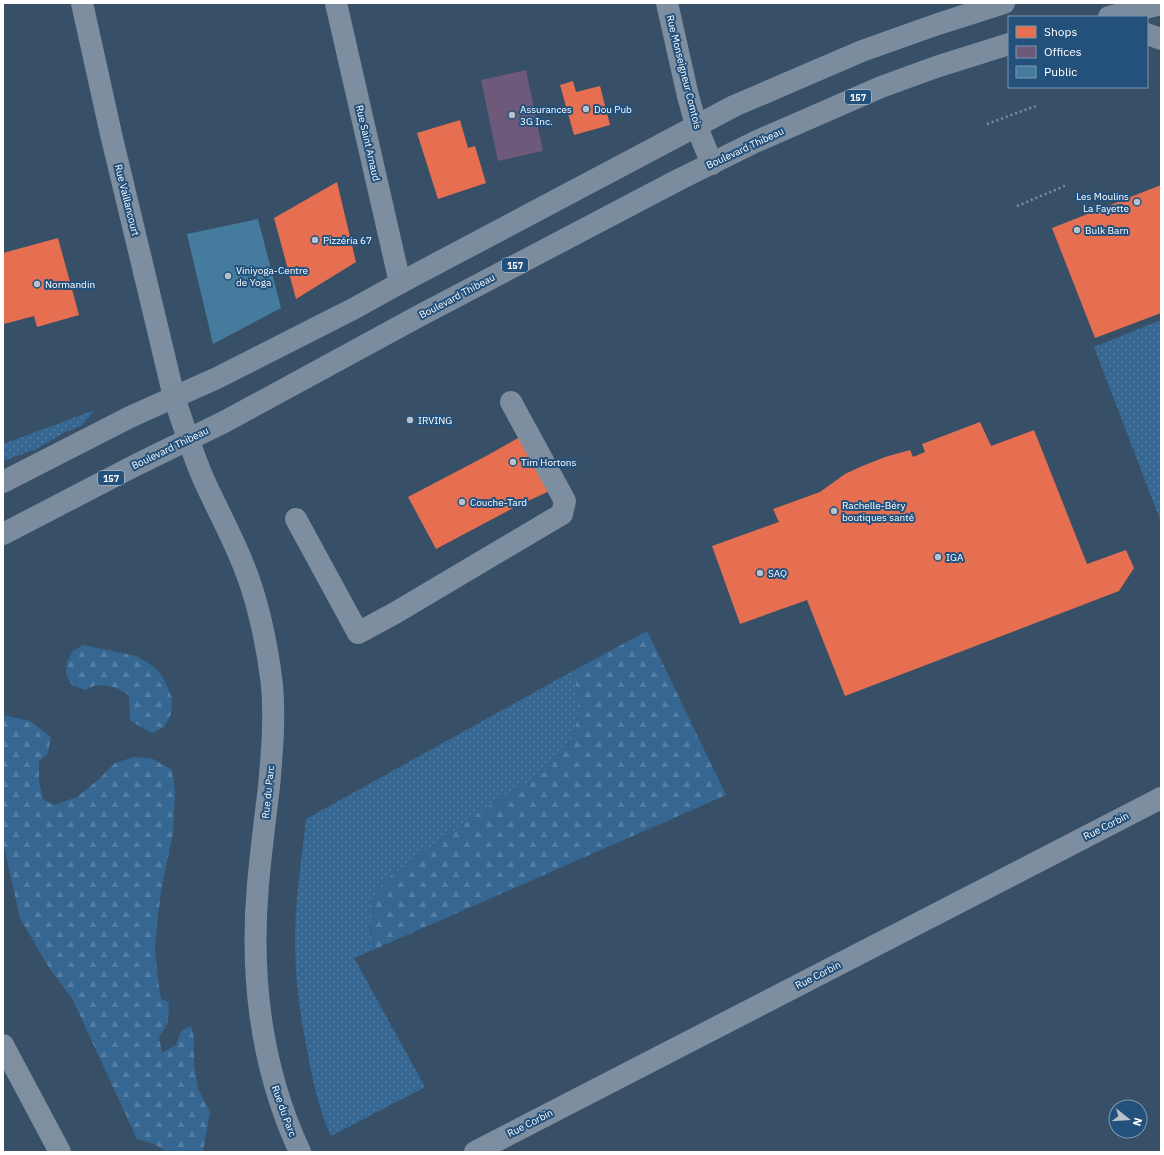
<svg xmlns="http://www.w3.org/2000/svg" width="1164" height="1155" font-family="'IBM Plex Sans',sans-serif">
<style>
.grass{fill:url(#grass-dots)}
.forest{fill:url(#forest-firs)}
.shops{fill:#e76f51}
.offices{fill:#6d597a}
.public{fill:#457b9d}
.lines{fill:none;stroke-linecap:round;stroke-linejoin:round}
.path{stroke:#7c8e9f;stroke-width:2.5;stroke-dasharray:2 3;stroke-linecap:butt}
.minor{stroke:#7c8e9f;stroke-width:22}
.major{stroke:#7b8c9e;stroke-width:22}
.highway{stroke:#7e8f9f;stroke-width:22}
.poi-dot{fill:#b9c2ca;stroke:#23517c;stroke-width:1.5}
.labels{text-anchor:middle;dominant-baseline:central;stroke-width:4;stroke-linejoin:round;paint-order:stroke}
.shield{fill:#23517c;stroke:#bdcbd8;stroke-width:1}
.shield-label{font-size:9px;font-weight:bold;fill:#fff}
.street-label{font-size:10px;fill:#fff;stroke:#23517c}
.poi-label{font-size:10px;fill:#fff;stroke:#23517c;text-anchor:start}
</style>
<defs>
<pattern id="grass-dots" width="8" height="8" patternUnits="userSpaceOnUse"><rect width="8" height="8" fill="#366793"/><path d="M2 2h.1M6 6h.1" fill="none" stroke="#547ea3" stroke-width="1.8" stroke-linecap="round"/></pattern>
<pattern id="forest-firs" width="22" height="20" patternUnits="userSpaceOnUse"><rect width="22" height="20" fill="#366793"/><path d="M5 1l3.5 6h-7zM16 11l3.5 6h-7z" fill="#547ea3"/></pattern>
</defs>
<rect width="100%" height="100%" fill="#375068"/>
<!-- grass -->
<path class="grass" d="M1161,320V522L1094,347Z
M95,410L81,426L65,432L36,449L3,461V444Z
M571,672L577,689L579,714L572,740L558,758L541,775L496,801L386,879L375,896L370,929L375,949L354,958L425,1087L331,1136C319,1110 313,1083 308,1054C300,1017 295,979 295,940C295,900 302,858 306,819Z"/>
<!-- forest -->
<path class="forest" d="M647,631L726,795L375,949C371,931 366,912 375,895C378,890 382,884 386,879L496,801L541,775L558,758L572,740L579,714L577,689L571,672Z
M83,645L136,656L150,664L159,672L165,682L172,698L171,714L164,727L153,733L139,726L130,720L129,696C122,688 108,685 97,685C93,686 88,689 85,690L72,685L66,674L67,662L73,651Z
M3,715L30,721L51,737L48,753L39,762V782L43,800L54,805L77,797L98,780L115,763L134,757L153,759L172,770L175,791L173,833L162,886L157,924L155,949L158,979L161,999L169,1002L168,1023L159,1037L162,1053L176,1045L181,1031L191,1026L194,1038V1065L198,1089L210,1112L203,1152H166V1151L154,1144L137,1139L73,1000L48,966L20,918L3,842Z"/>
<!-- shops -->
<path class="shops" d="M573,81L576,92L600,86L610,125L574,135L560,85Z
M460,120L468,148L475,146L486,183L438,199L417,133Z
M337,182L356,262L296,299L274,218Z
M1161,185V313L1095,338L1052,228Z
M58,238L79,315L37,327L34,316L4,324L3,253Z
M980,422L991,446L1034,430L1087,564L1126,550L1134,568L1119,591L845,696L807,600L740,624L712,546L779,522L773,509L820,492L845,474L860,467L885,457L910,450L913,457L925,452L922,444Z
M527,433L556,488L515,507L436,549L408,497L488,455Z"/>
<!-- offices -->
<path class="offices" d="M526,70L543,151L498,161L481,80Z"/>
<!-- public -->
<path class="public" d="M258,219L281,308L213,344L187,234Z"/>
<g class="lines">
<!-- path -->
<path class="path" d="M987,124L1036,106
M1017,206L1067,185"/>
<!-- minor -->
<path class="minor" d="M82,3L111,134L174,397
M336,3L400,283
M667,3L688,96L696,125L712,164
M296,519L358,633L395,613L562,514L565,501L511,402
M475,1152L1161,798"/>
<!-- major -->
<path class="major" d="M1109,17L1161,4
M1147,34L1161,39
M174,397C183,424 192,452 203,478C216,507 231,534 243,564C259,603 267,644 272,685C275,719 272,753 269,787C265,819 261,852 258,884C250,976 261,1068 300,1152
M3,482L130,417L217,378L355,308L400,283L734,106L862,51L938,24L1004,3
M3,534L136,465L224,422L419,316L678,180L755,142L881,87L936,67L1009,44"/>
<!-- highway -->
<path class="highway" d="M3,1045L60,1152"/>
</g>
<!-- markers -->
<g class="poi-dot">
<circle cx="586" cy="109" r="4"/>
<circle cx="512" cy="115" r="4"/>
<circle cx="1137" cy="202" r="4"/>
<circle cx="1077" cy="230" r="4"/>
<circle cx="315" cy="240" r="4"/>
<circle cx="228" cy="276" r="4"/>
<circle cx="37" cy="284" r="4"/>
<circle cx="410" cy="420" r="4"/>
<circle cx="513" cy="462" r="4"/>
<circle cx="462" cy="502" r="4"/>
<circle cx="834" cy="511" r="4"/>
<circle cx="938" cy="557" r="4"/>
<circle cx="760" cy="573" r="4"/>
</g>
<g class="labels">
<!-- shield labels -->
<g class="shield">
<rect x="845" y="90" width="26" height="14" rx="3"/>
<rect x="502" y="258" width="26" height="14" rx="3"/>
<rect x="98" y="471" width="26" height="14" rx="3"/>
</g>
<g class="shield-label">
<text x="858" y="97">157</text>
<text x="515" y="265">157</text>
<text x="111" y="478">157</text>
</g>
<!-- street labels -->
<g class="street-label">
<text transform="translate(684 72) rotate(76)">Rue Monseigneur Comtois</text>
<text transform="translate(368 143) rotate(77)">Rue Saint Arnaud</text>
<text transform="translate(745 148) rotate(-25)">Boulevard Thibeau</text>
<text transform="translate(127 200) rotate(76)">Rue Vaillancourt</text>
<text transform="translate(457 296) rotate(-28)">Boulevard Thibeau</text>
<text transform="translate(170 448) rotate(-26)">Boulevard Thibeau</text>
<text transform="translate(268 792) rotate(-84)">Rue du Parc</text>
<text transform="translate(1106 826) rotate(-27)">Rue Corbin</text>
<text transform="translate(818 975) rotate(-27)">Rue Corbin</text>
<text transform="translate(284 1111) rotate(70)">Rue du Parc</text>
<text transform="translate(530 1123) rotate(-27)">Rue Corbin</text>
</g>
<!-- poi labels -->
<g class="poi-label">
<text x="520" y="109">Assurances<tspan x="520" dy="12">3G Inc.</tspan></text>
<text x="594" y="109">Dou Pub</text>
<text x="1129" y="196" text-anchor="end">Les Moulins<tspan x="1129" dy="12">La Fayette</tspan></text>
<text x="1085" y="230">Bulk Barn</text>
<text x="323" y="240">Pizzéria 67</text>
<text x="236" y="270">Viniyoga-Centre<tspan x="236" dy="12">de Yoga</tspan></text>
<text x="45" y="284">Normandin</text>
<text x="418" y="420">IRVING</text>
<text x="521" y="462">Tim Hortons</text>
<text x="470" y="502">Couche-Tard</text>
<text x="842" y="505">Rachelle-Béry<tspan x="842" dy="12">boutiques santé</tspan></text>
<text x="946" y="557">IGA</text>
<text x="768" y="573">SAQ</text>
</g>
</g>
<!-- border -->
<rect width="1164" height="1155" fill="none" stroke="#ffffff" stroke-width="8"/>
<!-- legend -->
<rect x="1008" y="16" width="140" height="72" fill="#23517c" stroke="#7b97b0"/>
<rect x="1016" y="26" width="20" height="12" fill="#e76f51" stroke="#7b97b0"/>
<text x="1044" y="36" font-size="12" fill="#ffffff">Shops</text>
<rect x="1016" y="46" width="20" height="12" fill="#6d597a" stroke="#7b97b0"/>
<text x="1044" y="56" font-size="12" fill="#ffffff">Offices</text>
<rect x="1016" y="66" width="20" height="12" fill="#457b9d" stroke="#7b97b0"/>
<text x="1044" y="76" font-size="12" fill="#ffffff">Public</text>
<!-- north arrow -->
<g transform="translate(1128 1119) rotate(107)"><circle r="19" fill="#23517c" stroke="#7b97b0"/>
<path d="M0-3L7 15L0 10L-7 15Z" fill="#b9c2ca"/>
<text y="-6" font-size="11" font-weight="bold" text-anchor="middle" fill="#ffffff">N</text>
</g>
</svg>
